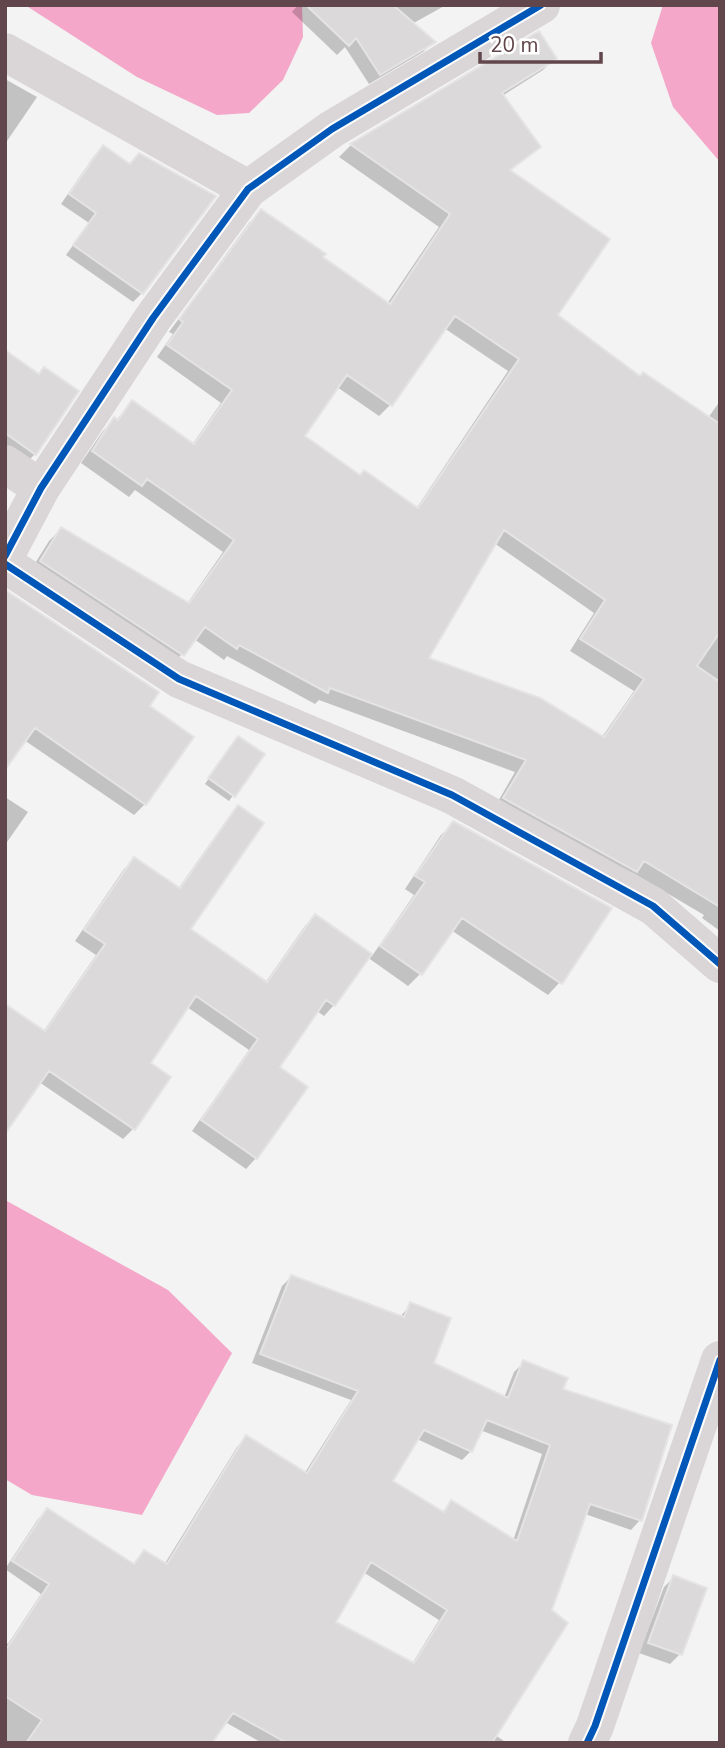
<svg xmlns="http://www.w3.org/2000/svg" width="725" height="1748" font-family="'Nunito Sans',sans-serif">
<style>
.water{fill:#f4a7c9}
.shadow{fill:#0003;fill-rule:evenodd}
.building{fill:#dbd9d9;stroke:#e5e4e4;stroke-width:2;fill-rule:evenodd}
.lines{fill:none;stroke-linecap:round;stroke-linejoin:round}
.minor{stroke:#dad5d6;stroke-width:38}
.cycleway-casing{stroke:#fff;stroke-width:11}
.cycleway{stroke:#0057b8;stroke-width:7}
</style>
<rect width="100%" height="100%" fill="#f2f3f2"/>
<!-- water -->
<path class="water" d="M25,5H302L303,37L283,80L249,113L217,115L137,77Z
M663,5H720V162L673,107L651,43Z
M5,1200L168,1290L232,1353L142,1515L32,1495L5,1479Z"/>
<!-- shadow -->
<path class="shadow" d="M298,5H446L412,24L433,42L423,52L369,84L345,47L337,55L292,12Z
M539,34L554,59L543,70L502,96L539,147L509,172L556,315L640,378L708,418L720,401V931L702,918L704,915L633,873L493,810L515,772L319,700L315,704L227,656L224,660L194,639L171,667L29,573L49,541L61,529L187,604L223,552L135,490L129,497L81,463L103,431L114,419L116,420L132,403L192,445L221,403L157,357L173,334L169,332L249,223L261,211L321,258L387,304L439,227L339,157L351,145ZM444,328L508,371L416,509L360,477L302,436L337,387L379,416L390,405ZM494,543L594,613L570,651L634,691L602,737L426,659Z
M5,79L37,97L5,144Z
M103,147L129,165L139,155L142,293L133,302L66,255L89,223L61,204L94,156Z
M5,357L35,454L26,463L5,448Z
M5,592L147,706L145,804L134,815L24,740Z
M233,743L262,755L229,801L205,784Z
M5,797L28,812L5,845Z
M238,808L189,930L265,983L305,926L315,916L372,956L414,895L405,889L441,835L454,823L560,982L548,995L451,930L420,974L408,986L367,957L334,1005L324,1016L317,1011L277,1068L305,1088L256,1158L246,1169L192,1131L249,1050L187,1007L148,1063L169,1077L133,1129L123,1139L39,1082L43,1032L96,955L75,941L124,869L135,859L178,889L228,818Z
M291,1277L400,1317L411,1304L432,1364L504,1398L514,1372L523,1363L561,1390L640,1520L631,1530L585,1514L495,1735L507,1743H262L225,1722L128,1743H5V1642L8,1644L41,1594L5,1569L38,1519L47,1510L132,1565L144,1552L164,1565L237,1447L246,1438L304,1474L351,1400L252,1363L282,1286ZM480,1430L542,1454L513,1541L451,1503L441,1513L390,1481L417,1439L462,1460L471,1451ZM363,1572L439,1620L412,1664L333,1623Z
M674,1577L680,1654L670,1664L639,1653L664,1587Z"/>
<!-- building -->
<path class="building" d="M306,5H393L436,42L380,75L356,38L349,46Z
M539,31L557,59L502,93L541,147L510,170L610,239L558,315L640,376L643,372L720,424V632L697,666L720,682V907L644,861L637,872L503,798L526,760L330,688L328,693L239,645L237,649L205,627L184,656L40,561L61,527L189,603L234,540L147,479L142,486L92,451L114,417L118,420L132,400L194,444L232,390L167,345L183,322L179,319L261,209L326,254L323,257L390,304L450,214L350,144ZM455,316L519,359L418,508L364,470L360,475L305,436L347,375L392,406ZM504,530L605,600L580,639L644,679L604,737L540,698L429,658Z
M103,145L130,164L139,153L216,196L143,294L73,245L96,213L69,194Z
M5,350L39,374L44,367L79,391L36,455L5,433Z
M5,590L159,692L150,706L194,737L146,805L35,728L5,770Z
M238,736L265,754L235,797L208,778Z
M238,805L264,823L191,929L267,982L315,914L372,954L335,1006L326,1000L280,1067L308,1087L257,1159L201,1120L258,1039L196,996L151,1063L171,1077L135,1130L49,1071L5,1134V1004L45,1031L105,944L84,930L134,857L180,888Z
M453,821L612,908L562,984L462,918L422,975L380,946L425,882L415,876Z
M291,1275L404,1317L410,1302L451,1318L434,1363L508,1398L523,1360L568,1378L563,1389L672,1425L642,1521L590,1504L552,1610L568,1623L492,1743H287L233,1713L212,1743H26L42,1720L5,1696V1651L49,1584L12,1561L47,1508L134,1564L144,1550L167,1564L246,1435L307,1473L358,1391L260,1354ZM487,1420L550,1445L517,1541L451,1500L444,1512L393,1481L424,1430L472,1452ZM371,1562L447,1610L414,1663L336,1622Z
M673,1575L707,1588L682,1655L648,1643Z"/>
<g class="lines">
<!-- minor -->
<path class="minor" d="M5,52L248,189
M5,464L41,488
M5,556L41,488L153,318L248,189L332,129L541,5
M5,564L179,679L452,795L653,906L720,964
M587,1743L595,1726L720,1360"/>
<defs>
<path id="cycleway" d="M5,556L41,488L153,318L248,189L332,129L541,5
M5,564L179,679L452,795L653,906L720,964
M587,1743L595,1726L720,1360"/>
</defs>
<!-- cycleway casing -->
<use href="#cycleway" class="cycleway-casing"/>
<!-- cycleway -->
<use href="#cycleway" class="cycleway"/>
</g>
<!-- border -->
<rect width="725" height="1748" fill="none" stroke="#61474c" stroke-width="14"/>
<!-- scale -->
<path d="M480 52v10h121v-10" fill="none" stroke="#61474c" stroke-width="3.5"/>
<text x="490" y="52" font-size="21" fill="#61474c" stroke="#ffffff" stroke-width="5" paint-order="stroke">20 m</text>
</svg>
